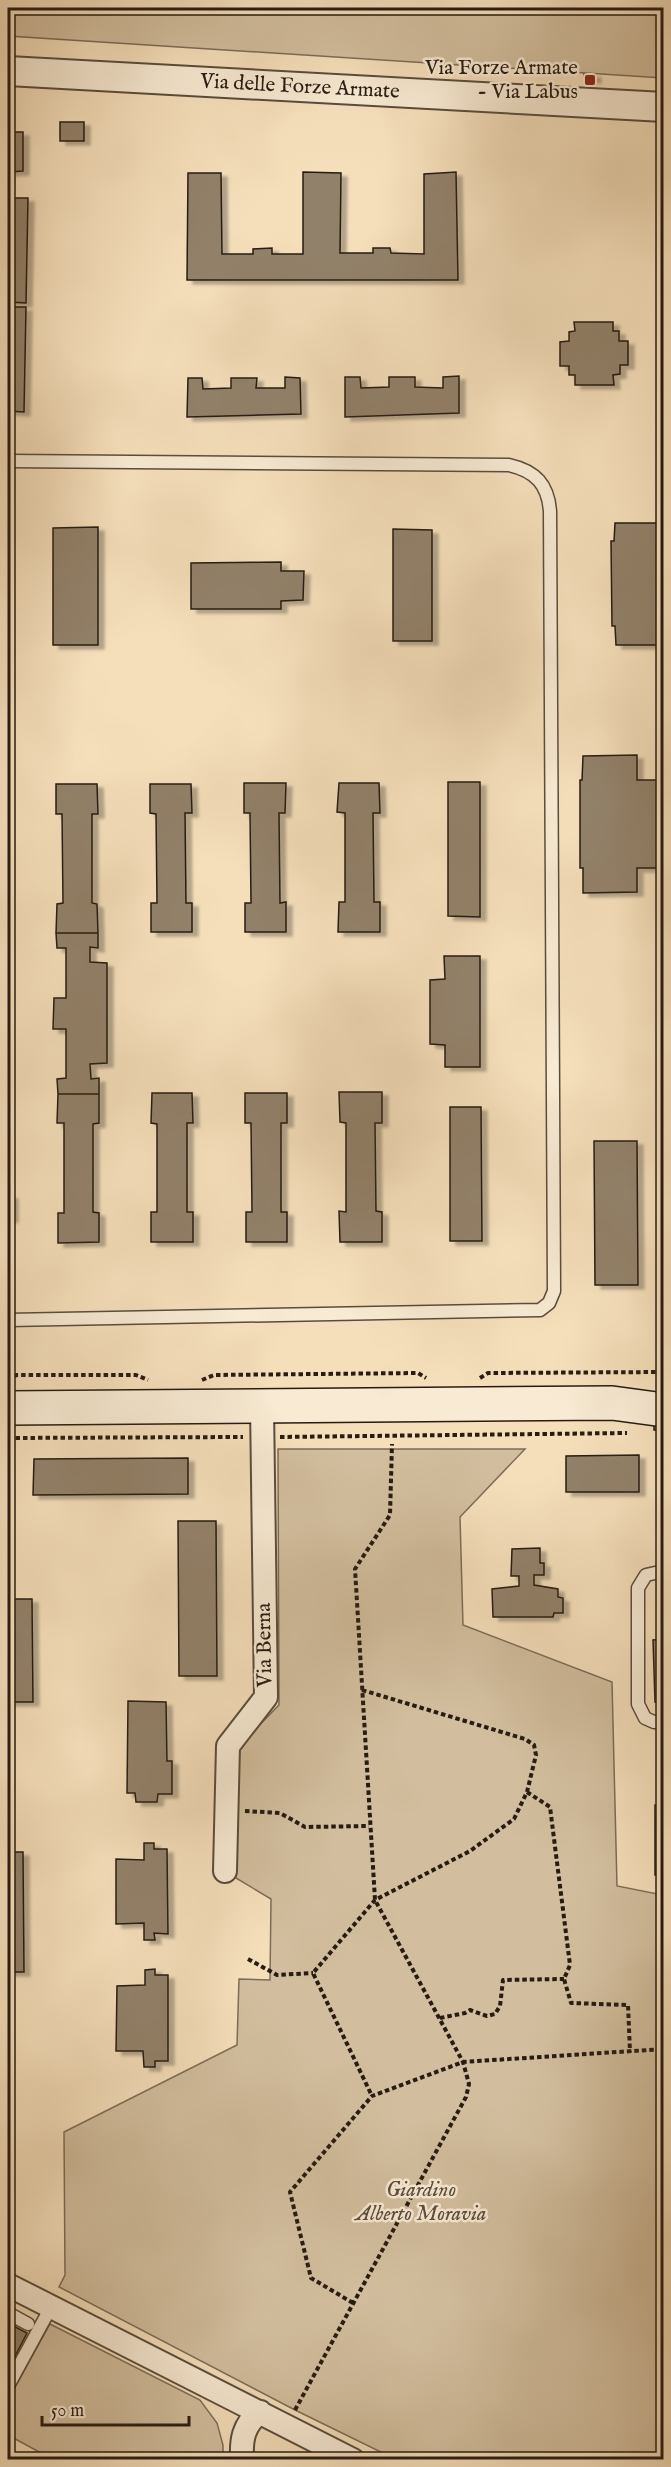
<svg xmlns="http://www.w3.org/2000/svg" width="671" height="2467" font-family="'IM FELL English',serif">
<style>
.green{fill:#d2be9e;stroke:#7c6c58;stroke-width:1.5}
.building{fill:#92816a;stroke:#271b12;stroke-width:1.5;filter:url(#shadow)}
.lines{fill:none;stroke-linecap:round;stroke-linejoin:round}
.service-casing{stroke:#5a4c3c;stroke-width:15}
.minor-casing{stroke:#5a4c3c;stroke-width:26}
.tertiary-casing{stroke:#5a4c3c;stroke-width:32}
.secondary-casing{stroke:#271b12;stroke-width:36}
.path{stroke:#271b12;stroke-width:4;stroke-dasharray:4.5 3;stroke-linecap:butt}
.service{stroke:#f8ead3;stroke-width:12}
.minor{stroke:#f8ead3;stroke-width:22}
.tertiary{stroke:#f8ead3;stroke-width:28}
.secondary{stroke:#f8ead3;stroke-width:33}
.poi-dot{fill:#8f2418;stroke:#f8ead3;stroke-width:2}
.labels{text-anchor:middle;dominant-baseline:central;stroke-width:5;stroke-linejoin:round;paint-order:stroke}
.poi-label{font-size:21px;fill:#271b12;stroke:#f8ead3;text-anchor:end}
.street-label{font-size:21px;fill:#271b12;stroke:#f8ead3}
.park-label{font-size:21px;font-style:italic;fill:#5a4c3c;stroke:#f8ead3}
</style>
<defs>
<filter id="shadow"><feDropShadow dx="6" dy="4" stdDeviation="1.5" flood-color="#0004"/></filter>
</defs>
<rect width="100%" height="100%" fill="#f5dfbb"/>
<filter id="stains"><feTurbulence type="fractalNoise" baseFrequency=".00333" numOctaves="4"/><feColorMatrix values="0 0 0 0 .2 0 0 0 0 .09 0 0 0 0 .02 0 0 0 .5 -.17"/></filter>
<radialGradient id="worn" r=".72"><stop offset=".6" stop-color="#630" stop-opacity="0"/><stop offset="1" stop-color="#630" stop-opacity=".3"/></radialGradient>
<!-- green -->
<path class="green" d="M8,8H663V78L8,36Z
M278,1449H525L460,1517L463,1625L612,1682L617,1886L663,1895V2459H395L295,2410L59,2287L65,2275L64,2132L237,2045L239,1979L270,1980L271,1899L236,1878L234,1751L279,1705Z
M50,2324L200,2400L217,2423L223,2445V2459H52L8,2435V2400Z"/>
<!-- building -->
<path class="building" d="M584,74H595V79L584,78Z
M60,122H84V141H60Z
M8,132H23V171L8,172Z
M303,172L341,173L340,253H373V248H390L391,253L424,254V174L456,172L458,280H187L188,173H221L222,254H253V249L272,248V254H303Z
M8,198H28L26,303L8,302Z
M8,307H26L24,412L8,411Z
M574,322H613V331H619V341H628V365H620V374L613,375L614,385H575V375H569V366H560V342L569,341V332L575,331Z
M459,376V413L345,417V377H360L361,388L389,387V377H415V387L443,388V377Z
M285,377L300,378L301,414L187,417L188,378H202L203,389L231,388V378H257L256,388H285Z
M615,523H657V645H616L615,626H612L611,541H614Z
M98,527V645H53V528Z
M393,529L432,530V641H393Z
M281,562V571H304L303,600L281,601V609H191V563Z
M637,755V780H664V868H637V892L583,893V868H580V780H582L583,756Z
M448,782H480V917L448,916Z
M244,783H286L285,813H279L280,903L286,902V932H245V903H251L250,813H244Z
M339,783H379L380,813H373L374,902H380V932H338L339,902H345V813L337,812Z
M56,784H97L98,814H92V903L97,904L98,933H56L57,904L63,903L62,814H56Z
M150,784H191L192,813H185L186,903H192V932H151V903H157L156,814L150,813Z
M56,933H98V948L90,947V962L107,963V1063L90,1064L91,1079L99,1078V1094H58L57,1079L66,1078V1029H53L54,998H66V948H57Z
M444,956H480V1067H445V1045L430,1044V980L445,979Z
M339,1092H382V1123H375L376,1211L382,1212V1242H340L339,1211L346,1212V1123L340,1122Z
M152,1093H192L193,1123H187V1212H193V1242H151V1212H157V1124L151,1123Z
M245,1093H287V1123H281V1212H287V1242H246V1212H252L251,1123H245Z
M58,1094H99V1123L93,1124V1212L99,1213V1242L58,1243V1213H64V1123H57Z
M450,1107H481L482,1241H450Z
M594,1141H637L638,1285H595Z
M8,1195H12V1218L8,1219Z
M654,1426H664V1430H654Z
M639,1455V1492H566V1456Z
M188,1458V1494L33,1495L34,1459Z
M178,1521H216L217,1676H179Z
M540,1548V1563H544V1575H534V1585L558,1589V1597L563,1598V1613H554L553,1617H493L492,1589L519,1586V1576H511L512,1549Z
M8,1599H32L33,1702H8Z
M664,1639V1702H655L653,1640Z
M128,1701L166,1702L167,1761H172V1794H158L157,1802H136L135,1793H127Z
M655,1805H664V1875H655Z
M144,1843H154V1849H167L168,1934L154,1933L155,1940H144V1923L116,1924V1859L144,1860Z
M8,1852H23L24,1972H8Z
M155,1969V1975H168V2061H155V2067H144L143,2051H116L117,1986L145,1985V1970Z
M8,2323L27,2333L8,2370Z
M664,2445V2460H658L657,2446Z"/>
<g class="lines">
<defs>
<path id="service" d="M8,461L509,465C536,471 548,485 550,511L554,1291L549,1303L540,1310L8,1320
M664,1571L646,1575L638,1588V1704L645,1718L654,1722H664
M8,2313L28,2324
M8,2386L51,2307"/>
<path id="minor" d="M225,1871L228,1746L266,1697L262,1406
M8,2285L353,2460
M242,2460C241,2440 243,2425 260,2412"/>
<path id="tertiary" d="M8,71L664,107"/>
<path id="secondary" d="M8,1408L612,1403L664,1410"/>
</defs>
<!-- service casing -->
<use href="#service" class="service-casing"/>
<!-- minor casing -->
<use href="#minor" class="minor-casing"/>
<!-- tertiary casing -->
<use href="#tertiary" class="tertiary-casing"/>
<!-- secondary casing -->
<use href="#secondary" class="secondary-casing"/>
<!-- path -->
<path class="path" d="M480,1378L488,1373L664,1372
M202,1380L214,1375L418,1373L426,1378
M9,1382L16,1375H136L148,1380
M280,1437L627,1433
M8,1438L243,1437
M362,1690L525,1739L534,1745L536,1755L527,1792L514,1819L470,1851L375,1900L313,1973L372,2096
M527,1792L550,1807L570,1965L564,1979L571,2003L628,2005L630,2052
M245,1811L280,1813L305,1827L369,1826
M248,1959L277,1975L313,1973
M440,2018L465,2013L470,2010L487,2016L495,2014L500,2006L503,1980L564,1979
M353,2303L311,2278L290,2192L372,2096L463,2062L664,2049
M295,2410L466,2097L469,2084L463,2062L375,1900L355,1569L390,1515L392,1444"/>
<!-- service -->
<use href="#service" class="service"/>
<!-- minor -->
<use href="#minor" class="minor"/>
<!-- tertiary -->
<use href="#tertiary" class="tertiary"/>
<!-- secondary -->
<use href="#secondary" class="secondary"/>
</g>
<!-- markers -->
<rect class="poi-dot" x="584" y="74" width="12" height="12" rx="3"/>
<g class="labels">
<!-- poi labels -->
<g class="poi-label">
<text x="578" y="68">Via Forze Armate<tspan x="578" dy="24">- Via Labus</tspan></text>
</g>
<!-- street labels -->
<g class="street-label">
<text transform="translate(300 87) rotate(3)">Via delle Forze Armate</text>
<text transform="translate(265 1645) rotate(-91)">Via Berna</text>
</g>
<!-- park labels -->
<g class="park-label">
<text x="421" y="2190">Giardino<tspan x="421" dy="24">Alberto Moravia</tspan></text>
</g>
</g>
<!-- margin -->
<rect width="671" height="2467" fill="none" stroke="#f5dfbb" stroke-width="30"/>
<rect x="9" y="9" width="653" height="2449" fill="none" stroke="#271b12" stroke-width="3"/>
<rect x="15" y="15" width="641" height="2437" fill="none" stroke="#271b12" stroke-width="1.5"/>
<!-- scale -->
<path d="M42 2416v9h147v-9" fill="none" stroke="#271b12" stroke-width="3"/>
<text x="51" y="2416" font-size="18" fill="#271b12" stroke="#f8ead3" stroke-width="4.5" paint-order="stroke">50 m</text>
<rect width="100%" height="100%" filter="url(#stains)"/>
<rect width="100%" height="100%" fill="url(#worn)"/>
</svg>
